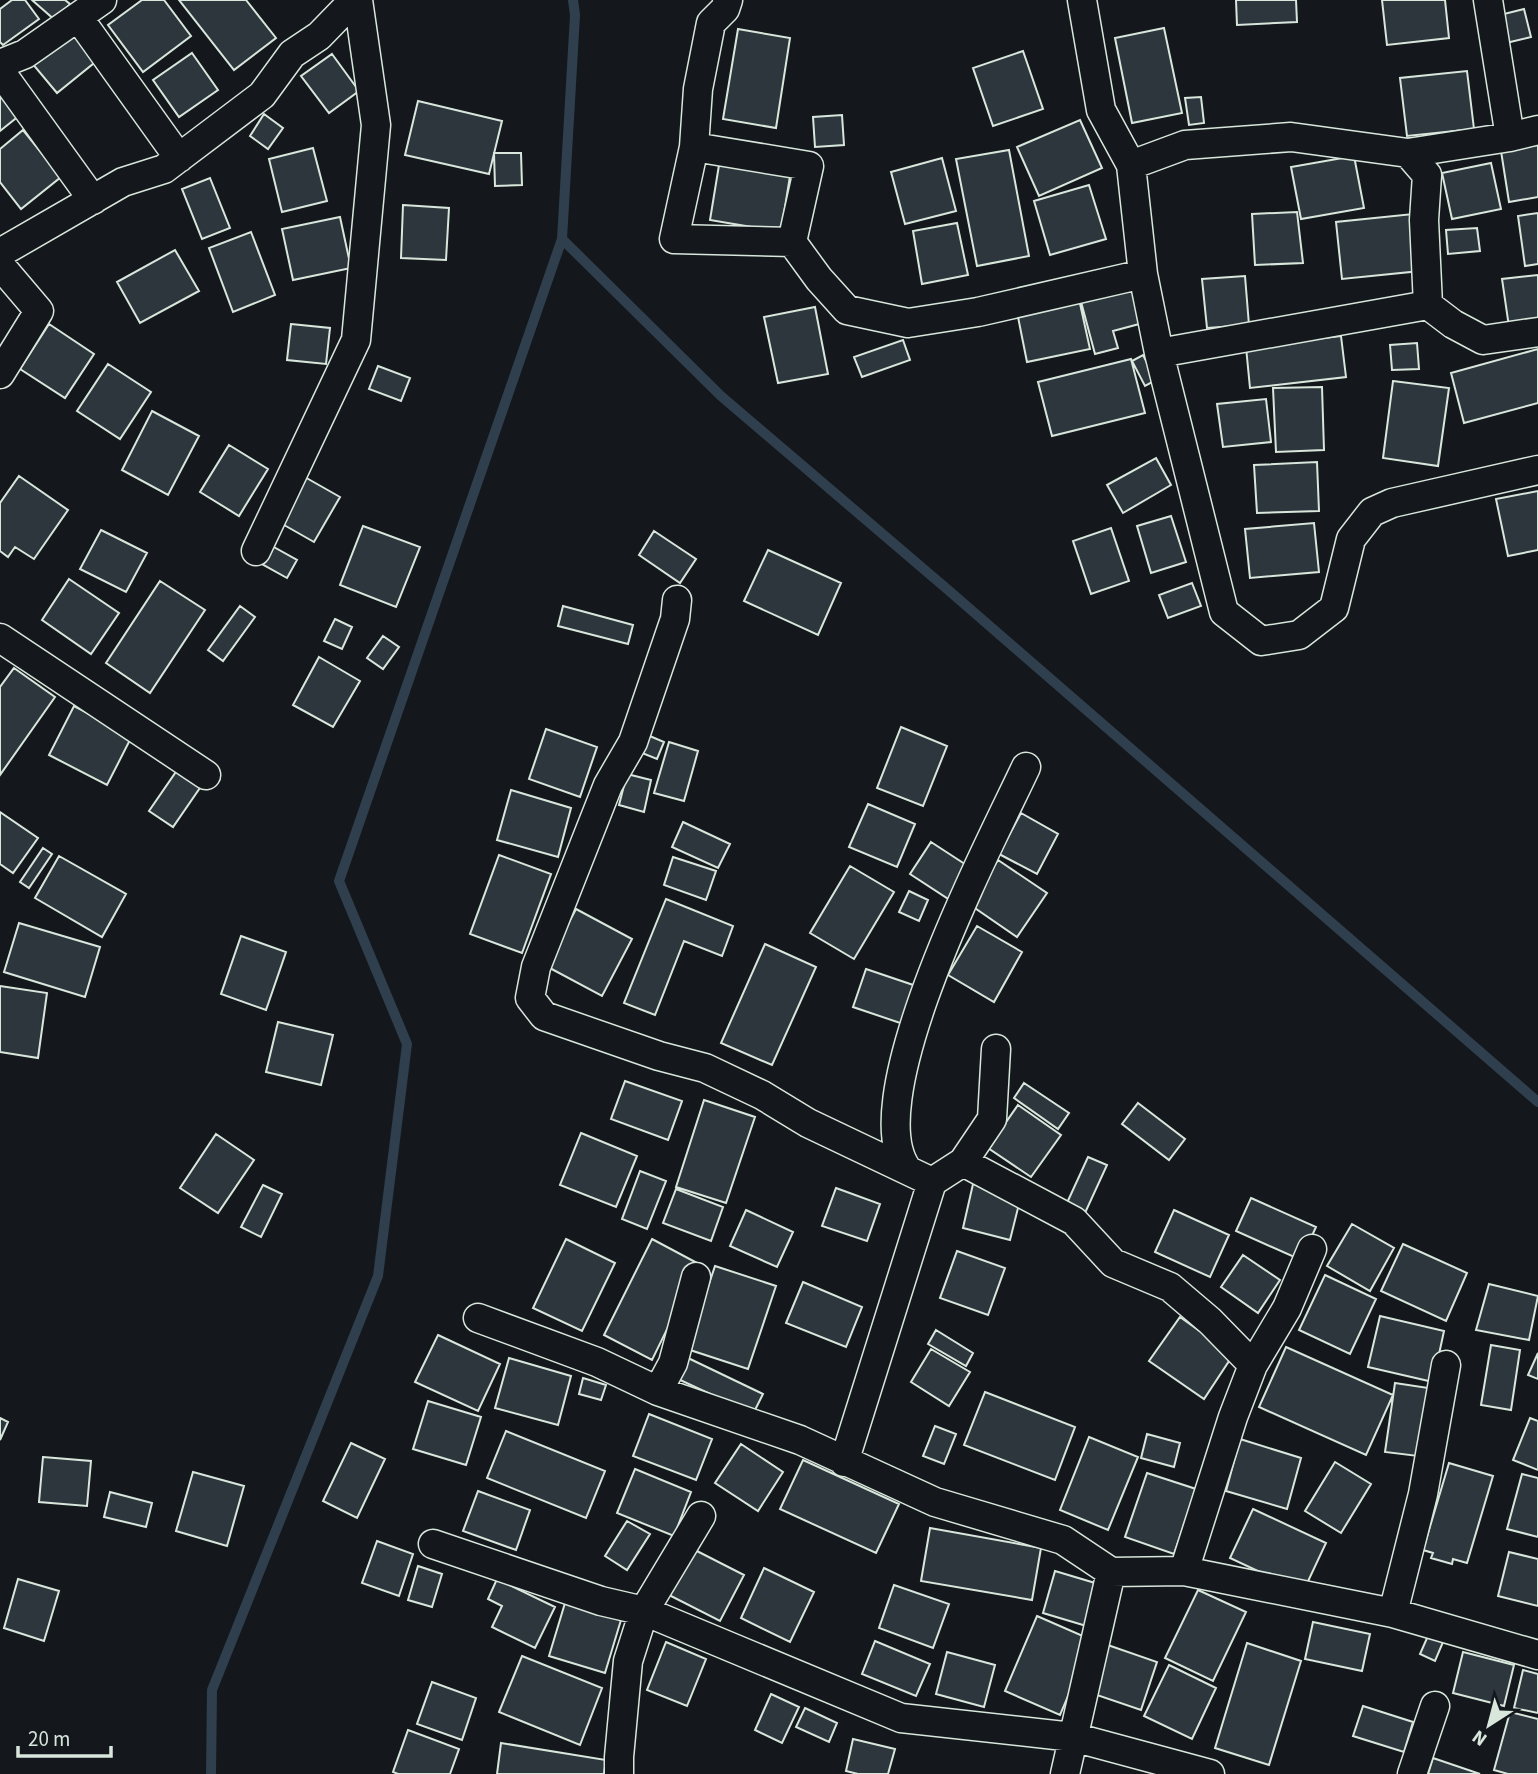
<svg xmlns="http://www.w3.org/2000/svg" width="1538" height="1774" font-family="'Source Sans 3',sans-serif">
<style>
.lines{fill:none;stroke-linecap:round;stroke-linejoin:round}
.stream{stroke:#2f3f4d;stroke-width:10}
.building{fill:#2c363c;stroke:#d8e6dc;stroke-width:2}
.street-casing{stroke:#d8e6dc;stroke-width:31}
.street{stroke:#14181c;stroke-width:28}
</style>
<rect width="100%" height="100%" fill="#14181c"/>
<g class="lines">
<!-- stream -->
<path class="stream" d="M562,239L721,396L947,589L1538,1102
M211,1774L212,1690L378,1276L407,1044L339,881L562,239L575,15L573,0"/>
</g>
<!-- building -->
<path class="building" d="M12,0H25L39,19L3,45L0,42V9Z
M32,0H65L70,4L56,21Z
M142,0H164L191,36L143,72L108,25Z
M179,0H246L276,38L234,70Z
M1236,0H1296L1297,22L1237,25Z
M1382,0H1445L1449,38L1387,45Z
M1524,9L1531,37L1506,43L1500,15Z
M73,27L99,59L57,93L31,62Z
M1164,28L1182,113L1132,123L1115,38Z
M738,29L790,38L776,128L723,119Z
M1023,51L1043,109L993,126L973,68Z
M192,53L218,90L179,117L153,80Z
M332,54L359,91L329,113L301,76Z
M1467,71L1474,129L1407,136L1400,78Z
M0,81L25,111L0,131Z
M1201,97L1204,123L1189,125L1185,98Z
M418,101L502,121L489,174L405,155Z
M264,114L283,128L268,149L250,136Z
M842,115L844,145L815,147L813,117Z
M1080,120L1102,168L1039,196L1017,147Z
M23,130L61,177L21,209L0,182V149Z
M1538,145V197L1509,202L1501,151Z
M313,148L327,201L282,212L269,159Z
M1009,150L1029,256L977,266L956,159Z
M494,153H521L522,185L495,186Z
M1354,156L1364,208L1301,219L1291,167Z
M942,158L956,211L905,224L891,172Z
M1491,163L1501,209L1452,219L1442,173Z
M719,165L790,176L781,232L710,220Z
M210,178L230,228L202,239L182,189Z
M1089,185L1106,239L1050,255L1034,201Z
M403,205L449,208L446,260L401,258Z
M1297,212L1303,263L1255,265L1252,214Z
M1538,213V264L1525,266L1518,216Z
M1413,214L1420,271L1342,279L1336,222Z
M340,217L351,268L293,280L282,229Z
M957,223L968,275L922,284L913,231Z
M1477,228L1480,251L1448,254L1446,230Z
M251,232L275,295L233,312L209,248Z
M175,250L199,291L140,323L117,282Z
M1538,275V324L1509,327L1502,279Z
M1245,276L1249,325L1207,328L1202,279Z
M1132,284L1143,323L1113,331L1118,348L1095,354L1080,298Z
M1079,299L1090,349L1027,362L1017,312Z
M815,307L828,374L778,383L764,317Z
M49,324L94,354L65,398L20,369Z
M291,324L330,328L326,364L287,360Z
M1341,336L1346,377L1250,388L1246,347Z
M903,340L910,360L862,377L854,357Z
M1417,343L1419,369L1392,370L1390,345Z
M1538,349V403L1464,423L1451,373Z
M1143,355L1156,380L1145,386L1132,361Z
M1131,359L1145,413L1052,436L1038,382Z
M108,364L151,392L120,439L77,411Z
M378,366L410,378L401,401L369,389Z
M1393,381L1449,388L1438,466L1383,458Z
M1322,387L1324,450L1276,452L1273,388Z
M1266,399L1271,442L1223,447L1217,404Z
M152,411L199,436L168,495L122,470Z
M229,445L268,469L239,516L200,492Z
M1156,458L1171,485L1123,513L1107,485Z
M1317,462L1319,511L1257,513L1254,465Z
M19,476L68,510L34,559L15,547L8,557L0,551V503Z
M303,476L340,497L314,542L277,521Z
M1538,491V550L1508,556L1496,499Z
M1171,516L1186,562L1151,573L1137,526Z
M1314,523L1319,572L1250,578L1245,529Z
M363,526L420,547L396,607L340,585Z
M1111,528L1129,581L1091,594L1073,541Z
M101,530L147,553L126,592L80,569Z
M654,531L696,559L680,583L639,555Z
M272,546L297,560L287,578L262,564Z
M768,550L841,583L818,635L744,601Z
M69,579L119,613L91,654L42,620Z
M160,581L205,610L150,693L106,663Z
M1192,583L1201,606L1168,618L1159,595Z
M240,606L255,617L223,661L208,650Z
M563,606L633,625L628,644L558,626Z
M335,619L352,627L342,649L324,641Z
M383,636L399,647L383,669L367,658Z
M319,657L360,681L333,727L293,705Z
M14,668L55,697L0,775V687Z
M74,706L132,736L107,785L49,755Z
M901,727L947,746L923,806L877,788Z
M546,729L597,747L580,797L529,779Z
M645,734L664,742L657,759L637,751Z
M669,742L698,751L684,801L654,793Z
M180,766L204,782L173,827L149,811Z
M627,774L651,780L644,812L619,805Z
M511,790L571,808L558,857L497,840Z
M868,804L915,824L897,867L849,847Z
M0,812L38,838L13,873L0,864Z
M1021,813L1058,834L1037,874L999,854Z
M683,822L730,844L718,868L672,847Z
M931,842L974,870L953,902L910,874Z
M43,848L52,854L29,888L20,882Z
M499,855L551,874L522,953L470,934Z
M59,856L126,894L102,937L35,898Z
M673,857L716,871L706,900L664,885Z
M998,860L1047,893L1017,937L969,904Z
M850,866L894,892L854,959L810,933Z
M909,891L928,900L919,921L899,912Z
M666,899L733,926L722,956L684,941L655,1015L624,1003Z
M576,909L632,939L602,996L546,966Z
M19,923L100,947L85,997L4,972Z
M977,926L1022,952L994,1002L948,975Z
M241,936L286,952L266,1010L221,994Z
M765,944L816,967L772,1065L721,1043Z
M866,969L928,990L915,1028L853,1007Z
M0,986L47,993L38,1058L0,1052Z
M278,1022L333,1035L321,1085L266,1072Z
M625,1081L682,1101L668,1140L611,1119Z
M1024,1083L1069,1113L1058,1129L1014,1098Z
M704,1100L755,1117L726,1203L676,1187Z
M1138,1103L1185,1139L1169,1160L1122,1124Z
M1018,1105L1061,1135L1031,1177L988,1148Z
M581,1133L637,1156L616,1207L560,1185Z
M216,1134L254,1160L218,1213L180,1188Z
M1088,1157L1107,1165L1085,1213L1066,1205Z
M640,1171L666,1181L647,1229L622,1219Z
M973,1184L1021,1196L1010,1240L963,1228Z
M263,1185L282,1194L261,1237L241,1227Z
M836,1188L880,1204L867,1241L822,1226Z
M676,1189L723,1207L711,1241L663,1223Z
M1251,1198L1316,1227L1301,1260L1236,1231Z
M746,1210L793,1232L777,1267L730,1246Z
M1174,1210L1229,1235L1210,1277L1155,1252Z
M1352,1224L1394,1248L1370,1291L1327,1266Z
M566,1239L615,1263L582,1331L533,1308Z
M652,1239L699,1264L652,1360L604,1335Z
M1403,1244L1467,1273L1446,1321L1381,1291Z
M957,1251L1005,1268L988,1315L940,1298Z
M1243,1255L1280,1280L1258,1313L1221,1287Z
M715,1266L776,1286L748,1369L687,1349Z
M1325,1275L1376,1299L1350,1354L1299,1330Z
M803,1282L862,1307L846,1347L786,1323Z
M1489,1284L1538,1296L1529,1340L1476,1330Z
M1380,1316L1444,1331L1433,1382L1368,1367Z
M1180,1317L1233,1355L1204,1399L1149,1361Z
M936,1330L973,1353L966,1366L928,1344Z
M438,1335L500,1364L478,1411L415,1382Z
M1491,1345L1520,1350L1511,1410L1481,1405Z
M1286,1347L1393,1395L1366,1455L1259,1407Z
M931,1349L970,1372L949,1406L911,1382Z
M1538,1353V1379L1528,1375Z
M509,1358L571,1376L558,1425L495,1408Z
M688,1358L763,1394L753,1414L678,1379Z
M583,1378L606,1385L601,1400L579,1394Z
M1395,1383L1435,1389L1426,1457L1385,1452Z
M985,1392L1075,1427L1055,1480L964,1445Z
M428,1401L481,1417L466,1465L413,1449Z
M649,1414L712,1439L696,1480L633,1456Z
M0,1418L8,1422L0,1440Z
M1530,1418L1538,1421V1470L1513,1460Z
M935,1426L956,1434L944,1464L923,1456Z
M506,1431L605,1471L586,1518L487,1478Z
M1147,1434L1180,1443L1174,1467L1141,1458Z
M1089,1437L1138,1457L1108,1530L1060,1510Z
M1240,1439L1301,1458L1287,1509L1226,1491Z
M351,1443L385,1459L357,1518L323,1501Z
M741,1444L783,1472L758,1511L715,1483Z
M43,1457L91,1461L87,1506L39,1502Z
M803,1460L899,1504L876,1553L780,1509Z
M1335,1462L1371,1484L1341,1533L1305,1511Z
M1449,1463L1493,1476L1467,1563L1453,1559L1452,1564L1431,1558L1433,1553L1423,1550Z
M635,1469L691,1492L674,1536L617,1513Z
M193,1472L244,1486L227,1546L176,1531Z
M1147,1473L1196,1489L1174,1554L1125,1537Z
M1522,1474L1538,1478V1537L1507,1529Z
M478,1491L530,1510L516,1550L463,1531Z
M110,1492L152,1503L146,1527L104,1517Z
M1253,1509L1326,1543L1303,1592L1230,1558Z
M627,1521L650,1534L627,1570L605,1556Z
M930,1528L1041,1548L1032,1600L921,1581Z
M377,1541L413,1554L399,1596L362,1583Z
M691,1548L744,1575L720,1621L667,1594Z
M1509,1552L1538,1559V1606L1498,1596Z
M418,1566L442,1574L432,1607L408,1600Z
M764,1568L814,1592L790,1642L741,1618Z
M1055,1571L1105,1586L1093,1628L1043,1613Z
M18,1579L59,1591L44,1641L4,1628Z
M497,1579L555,1607L535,1648L492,1627L502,1606L488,1599Z
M894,1585L949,1604L933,1648L879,1628Z
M1198,1590L1246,1612L1213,1681L1165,1658Z
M565,1603L621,1620L605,1673L549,1656Z
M1037,1616L1092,1640L1060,1715L1005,1691Z
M1313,1622L1370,1634L1362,1671L1305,1659Z
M1431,1629L1446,1635L1435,1661L1420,1654Z
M875,1641L930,1664L916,1696L862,1674Z
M666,1642L706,1659L687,1706L647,1690Z
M1102,1643L1157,1662L1141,1710L1085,1691Z
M1247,1643L1301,1661L1269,1765L1215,1748Z
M947,1652L995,1665L984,1707L936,1694Z
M1463,1652L1514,1665L1504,1706L1453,1693Z
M522,1656L602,1688L580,1745L499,1712Z
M1169,1665L1216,1688L1192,1739L1144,1716Z
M1523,1670L1538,1674V1713L1514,1708Z
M432,1682L476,1698L462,1740L417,1724Z
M771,1694L799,1707L782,1743L755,1730Z
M1363,1706L1413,1722L1404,1752L1353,1736Z
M805,1708L837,1723L829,1742L796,1727Z
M1510,1712L1538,1719V1774H1508L1494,1770Z
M408,1730L459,1749L450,1774H398L393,1772Z
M853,1739L895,1749L888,1774H858L846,1771Z
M501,1743L606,1760L604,1774H497Z
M1433,1758L1480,1774H1428Z"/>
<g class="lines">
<defs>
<path id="street" d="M728,0L725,9L711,23L698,89L694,147L674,239L792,242
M1082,0L1101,110L1131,165L1143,274L1159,353L1224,612L1261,641L1299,635L1334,608L1351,539L1372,512L1392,503L1538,470
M1488,0L1510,137
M78,17L179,158
M0,64L25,54L102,0
M0,71L93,200
M1538,130L1510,137L1408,153L1427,175L1424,220L1428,305L1453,324L1483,340L1538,332
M694,147L809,166L792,242L819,279L847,310L908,323L978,312L1143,274
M1131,165L1185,145L1291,137L1408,153
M0,253L123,182L164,169L262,95L292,54L319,36L354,0
M0,265L39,311L0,374
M1159,353L1428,305
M256,551L356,340L376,125L358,0
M677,600L675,619L633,742L608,785L536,967L530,998L544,1016L659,1056L705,1068L762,1095L808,1123L932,1182
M0,638L206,775
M963,1162L1074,1221L1113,1263L1170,1287L1210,1321L1253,1365L1233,1417L1184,1571
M907,1169C856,1098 991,842 1026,767
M696,1277L673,1363L658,1391L800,1440L935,1502L1063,1540L1111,1572L1184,1571L1393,1613L1538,1655
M478,1318L597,1362L658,1391
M1253,1365L1287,1308L1312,1249
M844,1462L932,1182L963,1162L992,1119L996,1049
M433,1544L601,1601L644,1611L901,1718L1073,1737L1210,1774
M1393,1613L1423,1494L1446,1365
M619,1774V1757L628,1661L644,1611L701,1516
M1065,1774L1111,1572
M1412,1774L1435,1706"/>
</defs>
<!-- street casing -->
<use href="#street" class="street-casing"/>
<!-- street -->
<use href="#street" class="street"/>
</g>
<!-- north arrow -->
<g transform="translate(1489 1725) rotate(216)" stroke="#14181c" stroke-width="5" paint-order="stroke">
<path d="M0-5L12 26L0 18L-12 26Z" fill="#d8e6dc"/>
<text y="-10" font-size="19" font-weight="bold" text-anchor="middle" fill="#d8e6dc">N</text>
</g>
<!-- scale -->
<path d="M18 1746v10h93v-10" fill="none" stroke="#d8e6dc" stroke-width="3.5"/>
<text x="28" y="1746" font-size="21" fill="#d8e6dc" stroke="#14181c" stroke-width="5" paint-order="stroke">20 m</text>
</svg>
